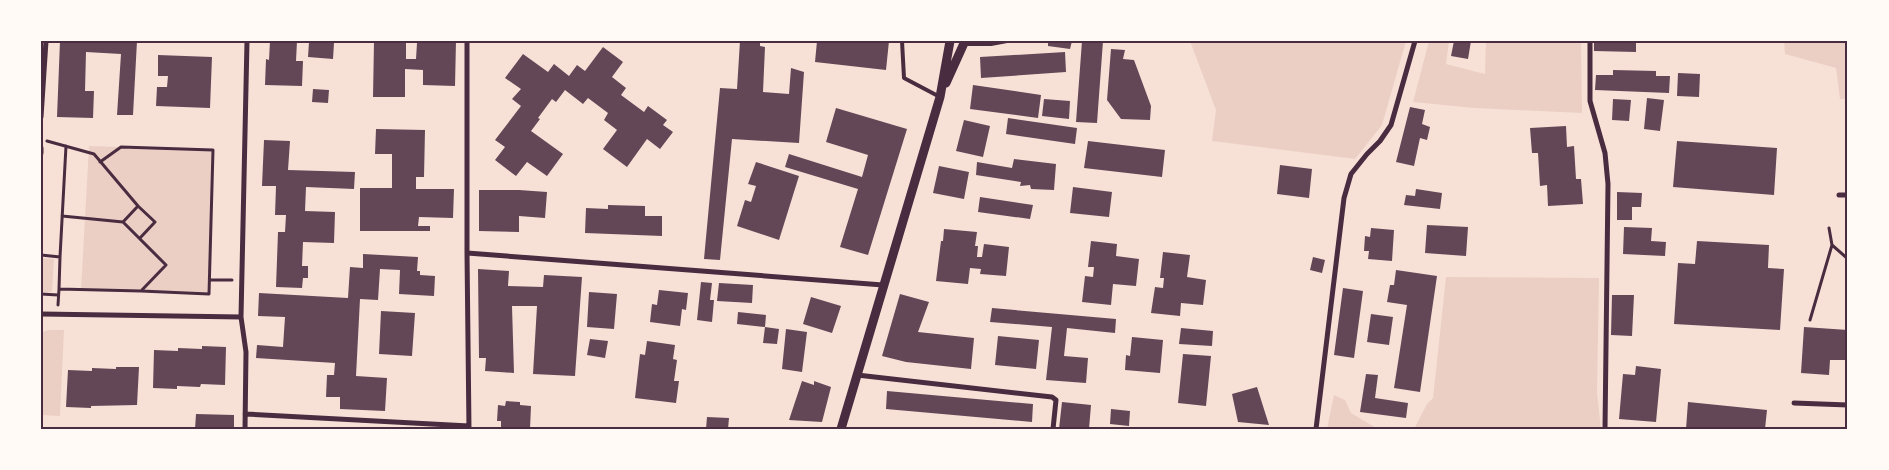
<svg xmlns="http://www.w3.org/2000/svg" width="1889" height="470" font-family="Karla,sans-serif">
<style>
.green{fill:#ebcfc5}
.building{fill:#644757}
.lines{fill:none;stroke-linecap:round;stroke-linejoin:round}
.path{stroke:#4a2c40;stroke-width:3}
.service{stroke:#4a2c40;stroke-width:4}
.minor{stroke:#4a2c40;stroke-width:5}
.tertiary{stroke:#4a2c40;stroke-width:9}
.neatline{fill:none;stroke:#4a2c40;stroke-width:2}
</style>
<rect width="100%" height="100%" fill="#f7e1d7"/>
<!-- green -->
<path class="green" d="M1190,41H1406L1382,125L1355,159L1212,141L1216,110Z
M1429,41H1449L1446,64L1485,74L1486,41H1581L1582,113L1474,108L1413,102Z
M1784,41H1848V99H1840L1836,68L1785,54Z
M89,146L213,150L209,294L81,290Z
M41,258L54,259L52,292H41Z
M1446,277L1599,278L1597,393L1601,429H1414L1427,404L1433,398Z
M48,330H64L60,416L41,415V335L43,332Z
M1334,395L1345,400L1351,413L1378,429H1327Z"/>
<!-- building -->
<path class="building" d="M60,41H137L133,115H117L121,54L86,52L85,91H94L93,118L57,117Z
M270,41H297L296,61H303L302,86L265,85L266,59L269,60Z
M426,41H456L455,86L423,85V70L405,69V97H373L374,42L406,43V59H416L417,43H426Z
M740,41H760V46L765,47L763,92L789,94L791,68L804,72L799,143L732,139L720,260L704,259L720,88L737,89Z
M817,41H889L886,70L815,62Z
M1048,41H1072L1070,49L1048,46Z
M1082,41H1103L1097,123L1076,122Z
M1454,41H1471L1468,59L1451,56Z
M1594,41H1636V52L1594,51Z
M309,42L334,43L333,59L308,57Z
M603,47L623,62L612,77L626,88L621,95L644,112L648,106L667,120L663,125L673,132L660,149L647,139L627,167L603,149L617,130L604,120L608,113L588,98L583,104L565,90L556,102L552,99L538,118L540,119L531,131L563,154L547,176L527,162L516,176L495,160L505,147L495,140L521,106L512,99L521,89L505,78L523,54L548,72L554,64L569,76L577,65L585,71Z
M1111,49L1125,50L1123,59L1134,60L1151,106L1150,120L1121,119L1107,100Z
M1065,52L1066,72L981,78L980,57Z
M158,55L212,57L210,108L156,106L157,87H167L168,76H158Z
M1613,70L1656,71V76H1670L1669,93L1595,90L1596,75H1613Z
M1678,73L1700,74L1699,97L1677,96Z
M973,85L1041,95L1038,118L970,109Z
M313,89L329,90L328,103L312,102Z
M1647,98L1664,100L1660,131L1644,129Z
M1044,99L1070,101L1069,119L1042,116Z
M1613,99L1631,100L1629,121L1612,120Z
M1410,107L1425,110L1422,124L1430,127L1427,140L1420,138L1414,166L1396,162Z
M836,108L907,129L868,255L840,247L858,189L785,167L789,154L862,177L868,155L826,142Z
M1008,118L1077,128L1075,144L1006,134Z
M964,120L990,126L983,157L956,151Z
M1566,126L1567,147L1574,146L1576,179H1581L1583,204L1548,206L1547,185L1540,186L1538,153H1532L1530,128Z
M376,129L425,130L424,177H416V189H454L453,218L419,217L418,226H430V231H360V188H392V154H375Z
M264,140L290,141L288,170L355,172L354,189L306,187L305,211L335,212L334,243L303,242L302,266H308V278H303L302,288L276,287L278,232H285L286,215H275L276,186H262Z
M1088,141L1165,150L1162,177L1084,168Z
M1677,141L1777,148L1774,195L1673,187Z
M1014,159L1056,164L1054,190L1031,189L1030,185L1020,186L1021,182L976,175L977,162L1012,168Z
M756,162L799,176L779,240L737,226L745,200L751,202L756,186L748,184Z
M1280,165L1312,169L1309,198L1277,194Z
M939,166L969,172L964,199L933,193Z
M1073,187L1112,192L1109,217L1070,213Z
M1416,189L1442,193L1440,209L1404,205L1406,195L1415,196Z
M479,190H519L547,192L545,218L519,216V232L479,231Z
M1617,192L1642,193L1641,207H1632V220H1617Z
M980,197L1033,205L1030,219L978,212Z
M608,205L645,206V216H662V236L585,233L586,208L608,209Z
M1427,225L1468,227L1466,256L1425,253Z
M1624,227L1652,228L1651,241L1666,242L1665,256L1623,254Z
M1371,228L1394,230L1392,261L1368,259L1369,251H1364L1365,236L1370,237Z
M944,229L977,232L975,246H978L977,257H982L984,244L1009,247L1006,276L980,274L981,269L970,268L968,284L936,281L941,241H943Z
M1091,241L1117,244L1116,256L1139,259L1136,286L1113,284L1111,305L1082,302L1085,276L1093,277L1094,267H1088Z
M1697,241L1769,245L1768,268L1784,269L1780,330L1674,324L1678,263L1695,264Z
M1163,252L1190,255L1187,277L1206,280L1203,305L1181,303L1180,316L1151,313L1155,287L1163,288L1164,278H1160Z
M363,254L418,257L417,271H420V275L435,276L434,296L399,294L400,270L380,269L378,300L360,299L356,376L387,378L385,411L340,409V397H326L327,375H334L335,363L256,358L257,345L283,347L285,317L258,316L259,293L348,298L350,267L363,268Z
M1313,257L1325,260L1322,273L1310,270Z
M478,269L509,271L508,286L543,287L544,275L582,277L575,376L533,374L537,306H512L514,373L485,371L486,358H479Z
M1396,270L1437,276L1420,392L1394,388L1407,305L1387,302L1390,285H1394Z
M701,282L712,283L710,300H714L712,322L697,320Z
M719,283L753,285L752,303L717,301Z
M1343,288L1363,291L1354,358L1334,355Z
M659,290L688,293L686,310L682,309L680,326L650,322L652,304L657,305Z
M589,292L617,294L614,329L587,327Z
M900,294L929,302L918,332L974,338L971,369L906,362L882,356Z
M1612,295H1634L1632,336L1611,335Z
M811,297L841,306L832,333L803,324Z
M992,308L1116,319L1115,333L1067,328L1064,356L1088,358L1086,383L1046,380L1052,327L990,322Z
M381,311L415,313L412,356L379,354Z
M738,312L766,315L765,327L737,324Z
M1371,314L1393,317L1389,345L1367,342Z
M765,327L779,329L777,344L763,343Z
M1804,327L1848,330V360H1830L1829,375L1801,373Z
M1181,328L1213,331L1212,346L1179,344Z
M786,329L807,332L802,372L782,369Z
M998,336L1039,340L1036,369L995,365Z
M1132,337L1163,340L1160,373L1125,370L1126,355L1130,356Z
M590,339L608,341L605,358L587,355Z
M647,341L675,345L673,359L677,360L674,381H679L676,403L635,398L640,354L645,355Z
M202,346L226,347L225,385L201,384L200,387L177,386V389L153,388L154,350L178,351V348L202,349Z
M1183,354L1211,356L1206,406L1178,403Z
M1636,366L1661,369L1656,422L1619,419L1623,374L1635,375Z
M116,367H139L137,405L91,406V408L66,407L68,370L92,371V368L116,369Z
M1366,374L1378,375L1375,398L1408,403L1406,418L1360,412Z
M802,381L814,385V381L831,387L822,422L789,420Z
M1257,387L1269,425L1238,422L1232,394Z
M887,391L1033,404L1032,422L886,409Z
M506,401L520,402V405L531,406L530,429H501V421H497L498,405L505,406Z
M1062,402L1091,405L1089,429H1059Z
M1688,402L1767,410L1765,429H1686Z
M1111,409L1130,411L1129,426L1110,424Z
M196,414L234,415V429H195Z
M707,417L729,418L728,429H706Z"/>
<g class="lines">
<!-- path -->
<path class="path" d="M47,141L94,154L138,206
M100,162L121,147L213,150L209,294L141,291
M62,216L123,222
M1829,228L1832,245
M41,255L60,257L59,289
M60,257L66,146
M210,280H232
M41,294L58,295
M58,305L59,289L141,291L166,265L123,222L138,206L155,222L140,238
M1810,320L1832,245L1848,259"/>
<!-- service -->
<path class="service" d="M902,41L904,78L940,97
M964,44H991L1007,41"/>
<!-- minor -->
<path class="minor" d="M467,41V253L469,429
M1590,41V101L1605,153L1608,184L1605,429
M41,117L46,41
M41,148V153
M1839,195H1848
M467,253L883,285
M41,314L241,317
M857,375L1052,397L1056,400L1053,429
M1794,403L1848,405
M245,414L469,426
M245,429L246,352L241,317L247,41
M1316,429L1344,198L1351,174L1367,154L1380,141L1391,125L1415,41"/>
<!-- tertiary -->
<path class="tertiary" d="M946,83L965,41
M841,429L940,97L950,41"/>
</g>
<!-- border -->
<rect width="1889" height="470" fill="none" stroke="#fffaf5" stroke-width="85"/>
<rect x="42" y="42" width="1804" height="386" class="neatline"/>
</svg>
